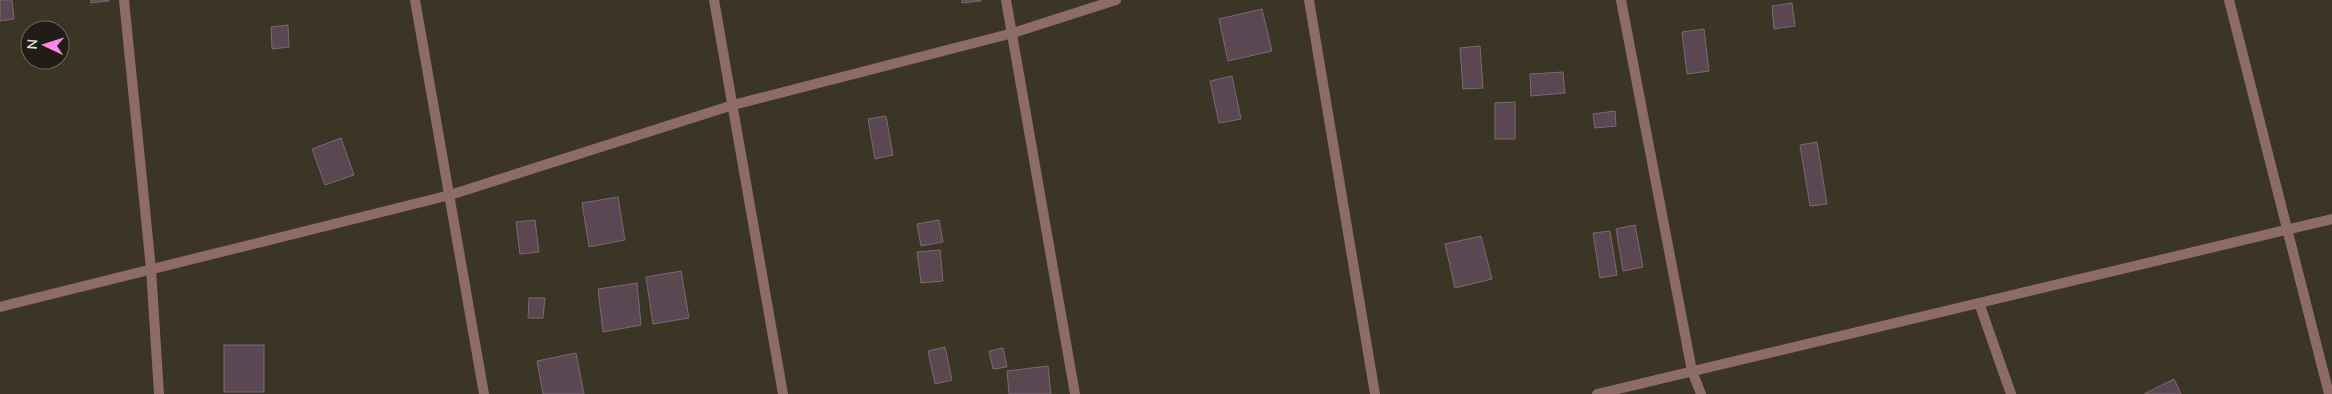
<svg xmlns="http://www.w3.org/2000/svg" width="2332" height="394" font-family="'Nunito Sans',sans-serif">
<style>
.building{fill:#5a4751;stroke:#7c6872}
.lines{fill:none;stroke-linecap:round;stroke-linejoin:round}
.street{stroke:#8d6c65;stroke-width:10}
</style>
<rect width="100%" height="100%" fill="#3a3524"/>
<g class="building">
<path d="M 0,0 L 12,0 L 14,19 L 0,21 Z"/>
<path d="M 91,0 L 109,0 L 109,1 L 91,3 Z"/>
<path d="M 962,0 L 981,0 L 981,1 L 962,3 Z"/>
<path d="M 1792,3 L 1795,26 L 1774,29 L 1772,6 Z"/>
<path d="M 1262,9 L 1272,51 L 1228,61 L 1219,19 Z"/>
<path d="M 288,25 L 289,47 L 272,49 L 271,27 Z"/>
<path d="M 1704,29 L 1709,71 L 1687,74 L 1682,32 Z"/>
<path d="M 1480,46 L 1483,88 L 1463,89 L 1460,48 Z"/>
<path d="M 1563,72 L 1565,93 L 1531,96 L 1530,74 Z"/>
<path d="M 1232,76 L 1241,119 L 1219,123 L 1210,81 Z"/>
<path d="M 1515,102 L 1515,139 L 1495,139 L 1495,103 Z"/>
<path d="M 1615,111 L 1616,126 L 1595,128 L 1593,114 Z"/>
<path d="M 886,116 L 893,155 L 875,159 L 868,119 Z"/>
<path d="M 341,138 L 354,175 L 325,185 L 312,149 Z"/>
<path d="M 1817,142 L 1827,204 L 1810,206 L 1800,145 Z"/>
<path d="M 618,197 L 625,240 L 589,247 L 582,203 Z"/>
<path d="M 535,220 L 539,252 L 520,254 L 516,222 Z"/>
<path d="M 939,220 L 943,242 L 921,246 L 917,224 Z"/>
<path d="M 1635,225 L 1643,267 L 1623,271 L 1616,229 Z"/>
<path d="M 1610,231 L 1617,275 L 1600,278 L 1593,233 Z"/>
<path d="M 1481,236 L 1492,279 L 1455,288 L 1445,244 Z"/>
<path d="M 940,250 L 943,281 L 921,283 L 917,252 Z"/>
<path d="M 681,271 L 689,318 L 653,324 L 646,277 Z"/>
<path d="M 637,283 L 641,325 L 603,332 L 598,289 Z"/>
<path d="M 529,298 L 545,298 L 543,318 L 528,318 Z"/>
<rect x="224" y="345" width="40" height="47"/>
<path d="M 945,347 L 952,380 L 935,384 L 928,351 Z"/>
<path d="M 1003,348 L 1007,367 L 993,369 L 989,351 Z"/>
<path d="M 576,353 L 584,394 L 543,394 L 537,361 Z"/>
<path d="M 1048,366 L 1051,394 L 1009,394 L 1007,371 Z"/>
<path d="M 2174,379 L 2181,394 L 2144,394 Z"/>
</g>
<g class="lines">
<g class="street">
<path d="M 124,0 L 151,269 L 159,394"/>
<path d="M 415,0 L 484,394"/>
<path d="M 714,0 L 783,394"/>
<path d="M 1006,0 L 1075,394"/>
<path d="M 1309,0 L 1375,394"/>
<path d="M 1621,0 L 1692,371 L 1701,394"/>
<path d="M 2229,0 L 2329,394"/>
<path d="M 1979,303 L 2011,394"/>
<path d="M 0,307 L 450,195 L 733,105 L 1013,33 L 1116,0"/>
<path d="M 1597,394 L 2332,219"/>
</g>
</g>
<g transform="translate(45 45) rotate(274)"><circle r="24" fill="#1f1d15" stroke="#6d6a61"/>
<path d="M0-4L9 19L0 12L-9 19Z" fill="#fb87e6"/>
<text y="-8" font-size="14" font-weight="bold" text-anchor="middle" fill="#e1ded3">N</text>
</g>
</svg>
